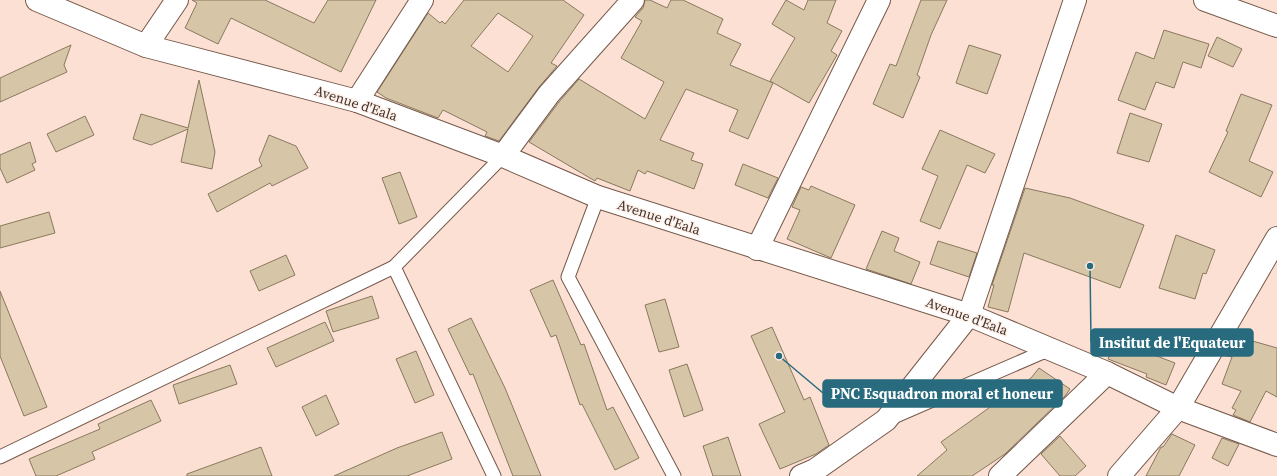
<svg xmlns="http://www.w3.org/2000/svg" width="1277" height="476" font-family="'Source Serif 4',serif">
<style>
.building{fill:#d7c5a7;stroke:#89795e;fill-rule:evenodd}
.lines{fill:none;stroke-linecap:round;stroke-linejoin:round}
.lane-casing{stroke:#75584a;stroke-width:15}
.street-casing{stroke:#75584a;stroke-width:24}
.secondary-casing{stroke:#75584a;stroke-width:24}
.lane{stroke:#fff;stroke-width:13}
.street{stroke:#fff;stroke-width:22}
.secondary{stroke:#fff;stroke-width:22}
.labels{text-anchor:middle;stroke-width:3;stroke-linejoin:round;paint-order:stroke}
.street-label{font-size:14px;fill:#41342d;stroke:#fff1ea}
.leader{fill:none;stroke:#296b7e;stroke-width:1.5}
.callout-dot{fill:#296b7e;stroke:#fff1ea;stroke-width:1.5}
.callout{fill:#296b7e;stroke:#296b7e;stroke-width:1.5}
.callout-label{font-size:15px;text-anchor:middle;font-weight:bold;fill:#fff}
</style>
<rect width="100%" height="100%" fill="#fce0d3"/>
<g class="building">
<path d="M 192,0 L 265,0 L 314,23 L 328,0 L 376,0 L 341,72 L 231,18 L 218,44 L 185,28 L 197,3 Z"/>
<path d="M 464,0 L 563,0 L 584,15 L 551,63 L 557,66 L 539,87 L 499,141 L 485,136 L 487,132 L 443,110 L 438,118 L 386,98 L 377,92 L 428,13 L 440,23 L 442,21 L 445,24 ZM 498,13 L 533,36 L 508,72 L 471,46 Z"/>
<path d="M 645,0 L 650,0 L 667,8 L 671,0 L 683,0 L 723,19 L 717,33 L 741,44 L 730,65 L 773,83 L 748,139 L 729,131 L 738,110 L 686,89 L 660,140 L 694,153 L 691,160 L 703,164 L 694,189 L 647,171 L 645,174 L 638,170 L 630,191 L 597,178 L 595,181 L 529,142 L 559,102 L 579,79 L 645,119 L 664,82 L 621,58 L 642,21 L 635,17 L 643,8 Z"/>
<path d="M 786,0 L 804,10 L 808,0 L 836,0 L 827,23 L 842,31 L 831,51 L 837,55 L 809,103 L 770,81 L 795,38 L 772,24 Z"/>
<path d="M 921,0 L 947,0 L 931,35 L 917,75 L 920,77 L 903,118 L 873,104 L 890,64 L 896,66 Z"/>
<path d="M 1164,30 L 1209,44 L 1201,68 L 1183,62 L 1174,88 L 1156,82 L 1145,110 L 1118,100 L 1136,52 L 1154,59 Z"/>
<path d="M 1217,37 L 1242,49 L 1233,67 L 1208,56 Z"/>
<path d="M 71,45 L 64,65 L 67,72 L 0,102 L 0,78 Z"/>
<path d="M 969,45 L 1001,55 L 987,94 L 956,83 Z"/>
<path d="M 199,80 L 215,152 L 212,169 L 181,162 L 188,129 L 151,145 L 133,139 L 141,114 L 188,128 Z"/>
<path d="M 1241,94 L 1272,105 L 1249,161 L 1273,172 L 1261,197 L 1209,172 L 1228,132 L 1226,131 Z"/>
<path d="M 1130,113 L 1162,124 L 1149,162 L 1117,153 Z"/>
<path d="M 85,116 L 94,135 L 56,152 L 47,134 Z"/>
<path d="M 940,130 L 995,154 L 985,173 L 967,165 L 940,229 L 920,221 L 938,176 L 922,169 Z"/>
<path d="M 269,135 L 296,146 L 308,168 L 272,186 L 270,183 L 217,212 L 208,194 L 262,166 L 259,160 Z"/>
<path d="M 30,142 L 36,162 L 32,164 L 35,170 L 7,183 L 0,168 L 0,155 Z"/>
<path d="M 743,164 L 778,178 L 768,198 L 735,185 Z"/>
<path d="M 400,172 L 417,217 L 399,224 L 382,178 Z"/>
<path d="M 811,186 L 855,205 L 831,258 L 787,239 L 800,210 L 792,207 L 801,187 L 809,190 Z"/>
<path d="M 1025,188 L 1070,198 L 1144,225 L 1120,288 L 1024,253 L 1008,312 L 988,307 L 994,285 L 992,285 Z"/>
<path d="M 49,212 L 55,233 L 0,248 L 0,226 Z"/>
<path d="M 882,231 L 899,238 L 894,251 L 920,262 L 911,284 L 866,269 Z"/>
<path d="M 1176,235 L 1215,250 L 1206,274 L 1203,273 L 1195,299 L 1159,288 Z"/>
<path d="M 938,241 L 977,253 L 969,277 L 930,264 Z"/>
<path d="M 286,255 L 295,275 L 259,291 L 250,271 Z"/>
<path d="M 553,280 L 581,345 L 584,344 L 607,410 L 613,407 L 639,458 L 615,470 L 582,404 L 580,405 L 556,335 L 551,337 L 530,290 Z"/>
<path d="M 0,291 L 47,407 L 24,416 L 0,356 Z"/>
<path d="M 372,296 L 379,318 L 333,332 L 326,311 Z"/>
<path d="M 665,299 L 679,347 L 659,352 L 645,305 Z"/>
<path d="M 471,318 L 505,388 L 541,476 L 513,476 L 473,374 L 470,375 L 448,329 Z"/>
<path d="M 325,322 L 334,341 L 276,367 L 267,348 Z"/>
<path d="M 772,327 L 804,400 L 810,397 L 829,445 L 816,454 L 780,469 L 759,424 L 785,412 L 751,336 Z"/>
<path d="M 1235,336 L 1277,348 L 1277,397 L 1266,391 L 1250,422 L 1233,415 L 1236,410 L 1232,408 L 1241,391 L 1222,384 L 1232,357 L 1223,355 Z"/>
<path d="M 1115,340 L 1175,363 L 1166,385 L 1146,377 L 1147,374 L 1108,359 Z"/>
<path d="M 416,351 L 434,395 L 415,403 L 396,359 Z"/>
<path d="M 687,364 L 703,410 L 684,417 L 669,370 Z"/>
<path d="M 230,365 L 237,384 L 179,404 L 173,385 Z"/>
<path d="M 1039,368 L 1070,389 L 1065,396 L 1005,454 L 972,476 L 917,476 L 947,450 L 941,442 L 1031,378 Z"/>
<path d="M 326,395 L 339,424 L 316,436 L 302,407 Z"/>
<path d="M 151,400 L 161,421 L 92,452 L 95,459 L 56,476 L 36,476 L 29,459 L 100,429 L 98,424 Z"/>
<path d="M 442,432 L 452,459 L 407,476 L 334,476 L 397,448 Z"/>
<path d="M 1172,434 L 1195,445 L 1179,476 L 1146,476 L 1161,447 L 1163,447 Z"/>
<path d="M 1060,436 L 1086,466 L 1075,476 L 1060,476 L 1041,454 Z"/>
<path d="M 728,437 L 741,476 L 713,476 L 703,446 Z"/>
<path d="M 1222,438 L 1239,444 L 1228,466 L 1212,458 Z"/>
<path d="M 261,447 L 272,476 L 187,476 L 187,474 Z"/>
</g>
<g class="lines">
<g class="lane-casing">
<g id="lane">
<path d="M 598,197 L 568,277 L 674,476"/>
<path d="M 394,267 L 494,476"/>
<path d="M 891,418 L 1050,349"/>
<path d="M 0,457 L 394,267 L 503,156"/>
</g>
</g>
<g class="street-casing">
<g id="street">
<path d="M 1205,0 L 1277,26"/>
<path d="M 146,46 L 177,0"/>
<path d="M 357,101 L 422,0"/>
<path d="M 503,156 L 549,94 L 633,0"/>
<path d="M 757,249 L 879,0"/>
<path d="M 801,476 L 815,470 L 886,420 L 969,315 L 1075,0"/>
<path d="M 1119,476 L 1178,408 L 1277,238"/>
</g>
</g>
<g class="secondary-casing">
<g id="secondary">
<path d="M 37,0 L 146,46 L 357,101 L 503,156 L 598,197 L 969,315 L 1107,373 L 1178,408 L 1277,445"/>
<path d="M 1000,476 L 1107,373"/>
</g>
</g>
<use href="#lane" class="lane"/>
<use href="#street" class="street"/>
<use href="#secondary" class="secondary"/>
</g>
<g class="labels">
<g class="street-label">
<text transform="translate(356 103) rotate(18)" y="5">Avenue d'Eala</text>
<text transform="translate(659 217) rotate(18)" y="5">Avenue d'Eala</text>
<text transform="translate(967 316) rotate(20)" y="5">Avenue d'Eala</text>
</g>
</g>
<path class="leader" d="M1090 266L1091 342M779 356L823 393"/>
<g class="callout-dot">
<circle cx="1090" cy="266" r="4"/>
<circle cx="779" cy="356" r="4"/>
</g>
<g class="callout">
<rect x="1091" y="329" width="162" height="27" rx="4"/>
<rect x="823" y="380" width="239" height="27" rx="4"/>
</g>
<g class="callout-label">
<text x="1172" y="348">Institut de l'Equateur</text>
<text x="942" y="399">PNC Esquadron moral et honeur</text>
</g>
</svg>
